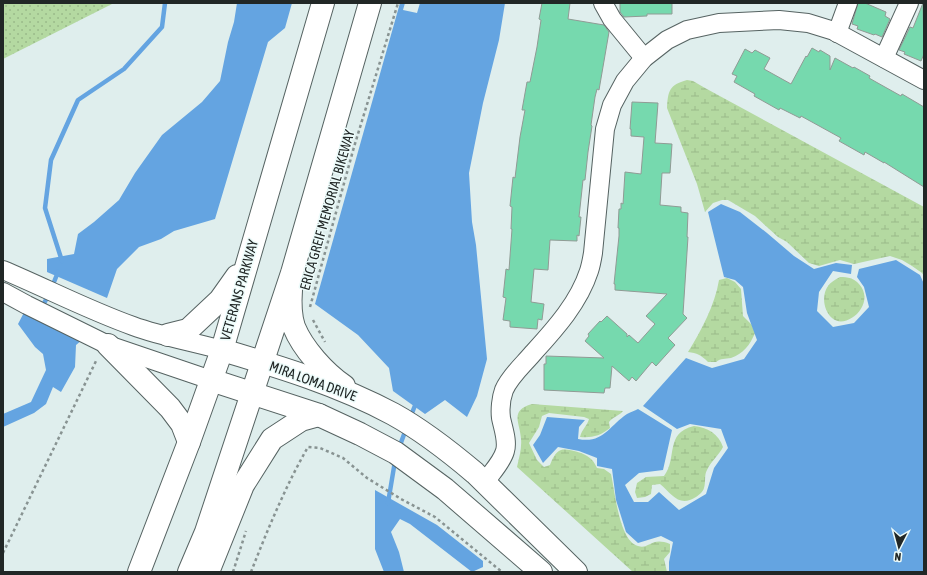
<svg xmlns="http://www.w3.org/2000/svg" width="927" height="575" font-family="'Asap Condensed',sans-serif">
<style>
.grass{fill:url(#grass-dots)}
.wetland{fill:url(#wetland-marsh)}
.water{fill:#64a4e1}
.lines{fill:none;stroke-linecap:round;stroke-linejoin:round}
.stream{stroke:#64a4e1;stroke-width:4.5}
.building{fill:#76d9ae;stroke:#909b95}
.minor-casing{stroke:#566362;stroke-width:20}
.major-casing{stroke:#566362;stroke-width:24}
.path{stroke:#889392;stroke-width:2.5;stroke-dasharray:3 3;stroke-linecap:butt}
.minor{stroke:#fff;stroke-width:18}
.major{stroke:#fff;stroke-width:22}
.labels{text-anchor:middle;stroke-width:3;stroke-linejoin:round;paint-order:stroke}
.street-label{font-size:14px;fill:#212726;stroke:#ecfbfa}
</style>
<defs>
<pattern id="grass-dots" width="8" height="8" patternUnits="userSpaceOnUse"><rect width="8" height="8" fill="#b4d9a1"/><path d="M2 2h.1M6 6h.1" fill="none" stroke="#9aba8a" stroke-width="1.8" stroke-linecap="round"/></pattern>
<pattern id="wetland-marsh" width="20" height="14" patternUnits="userSpaceOnUse"><rect width="20" height="14" fill="#b4d9a1"/><path d="M1 5h8M5 5V1M11 12h8M15 12V8" fill="none" stroke="#9aba8a"/></pattern>
</defs>
<rect width="100%" height="100%" fill="#dfeeed"/>
<path class="grass" d="M 3,3 L 114,3 L 3,59 Z"/>
<g class="wetland">
<path d="M 687,80 L 693,81 L 705,88 L 924,207 L 924,276 L 922,273 L 912,266 L 902,260 L 890,256 L 854,264 L 840,260 L 819,266 L 809,263 L 787,242 L 778,237 L 755,216 L 728,200 L 722,200 L 713,203 L 705,212 L 697,184 L 667,108 C 668,91 669,85 687,80 Z"/>
<path d="M 840,277 C 848,277 854,278 859,284 C 877,304 846,331 832,318 C 822,309 821,290 832,282 C 834,280 837,279 840,277 Z"/>
<path d="M 727,278 L 735,282 L 741,289 L 743,316 L 752,325 L 755,333 C 750,345 743,354 731,358 C 725,359 721,358 716,362 L 708,362 C 701,355 697,353 688,352 C 701,331 715,305 719,280 Z"/>
<path d="M 532,404 L 623,411 C 619,416 614,416 609,422 L 610,428 C 600,436 592,438 580,437 C 582,429 587,426 589,419 L 584,417 L 549,413 L 542,416 L 539,427 L 529,443 L 537,460 L 544,467 L 550,465 C 552,460 555,452 561,450 C 569,448 587,454 592,460 C 594,462 596,466 597,468 L 604,469 L 611,474 C 615,491 619,541 638,546 C 649,550 651,536 670,544 L 670,552 L 664,559 L 667,572 L 633,572 L 517,467 C 519,458 522,448 521,439 C 520,422 509,411 532,404 Z"/>
<path d="M 694,426 C 707,427 719,434 723,447 C 719,455 711,461 707,470 C 704,475 706,482 704,488 C 703,492 699,495 696,497 C 679,508 672,494 660,484 L 652,485 L 651,494 L 645,497 L 637,498 L 635,492 L 637,483 L 646,477 L 664,476 C 678,458 664,433 694,426 Z"/>
</g>
<g class="water">
<path d="M 237,3 L 292,3 L 285,28 L 268,42 L 215,219 L 174,231 L 161,239 L 139,247 L 117,269 L 107,298 L 47,272 L 47,259 L 74,254 L 78,234 L 94,222 L 119,200 L 135,173 L 162,135 L 202,102 L 220,81 L 228,42 L 234,22 Z"/>
<path d="M 400,3 L 405,3 L 403,10 L 417,13 L 420,3 L 505,3 L 499,40 L 483,103 L 469,173 L 472,222 L 476,245 L 487,359 L 477,396 L 467,417 L 445,400 L 425,414 L 393,391 L 389,368 L 358,335 L 315,304 Z"/>
<path d="M 721,204 L 740,212 L 767,233 L 794,256 L 814,269 L 836,263 L 852,265 L 851,274 L 833,271 L 819,292 L 817,311 L 833,327 L 854,323 L 869,307 L 864,287 L 857,277 L 859,269 L 896,260 L 920,275 L 924,284 L 924,572 L 669,572 L 669,562 L 673,542 L 661,536 L 638,543 L 626,532 L 616,500 L 612,469 L 597,466 L 597,458 L 579,451 L 558,447 L 543,463 L 533,445 L 540,435 L 547,417 L 585,420 L 579,427 L 578,439 C 603,444 609,426 627,414 C 630,412 635,411 638,409 L 672,430 L 663,470 L 639,473 L 625,485 L 634,502 L 648,502 L 659,492 L 679,510 L 706,494 L 714,468 L 728,448 L 721,429 L 690,424 L 677,429 L 643,406 L 686,358 L 712,368 L 744,359 L 757,340 L 747,313 L 743,287 L 735,280 L 724,277 L 708,212 Z"/>
<path d="M 30,301 L 94,330 L 76,345 L 75,367 L 61,392 L 53,387 L 46,404 L 34,413 L 3,427 L 3,414 L 31,402 L 46,370 L 43,354 L 35,347 L 18,324 Z"/>
<path d="M 375,490 L 437,525 L 483,561 L 483,567 L 472,572 L 410,524 L 400,519 L 391,532 L 399,552 L 404,572 L 384,572 L 375,549 Z"/>
</g>
<g class="lines">
<g class="stream">
<path d="M 62,261 L 45,208 L 51,160 L 78,100 L 124,69 L 162,27 L 165,3"/>
<path d="M 52,287 L 58,272"/>
<path d="M 41,309 L 49,294"/>
<path d="M 410,418 L 416,403"/>
<path d="M 399,448 L 406,429"/>
<path d="M 388,503 L 395,461"/>
</g>
</g>
<g class="building">
<path d="M 542,3 L 570,3 L 568,19 L 604,25 L 609,32 L 599,90 L 597,89 L 595,97 L 591,125 L 592,126 L 588,152 L 585,180 L 583,180 L 579,217 L 581,217 L 579,236 L 577,235 L 577,241 L 550,240 L 548,270 L 534,269 L 531,302 L 544,304 L 542,320 L 538,319 L 537,329 L 510,327 L 510,321 L 503,320 L 506,298 L 503,297 L 506,269 L 509,270 L 512,229 L 511,229 L 512,207 L 510,206 L 513,177 L 515,178 L 520,137 L 525,110 L 522,110 L 527,82 L 530,82 L 537,47 L 541,20 L 539,19 Z"/>
<path d="M 620,3 L 672,3 L 672,14 L 647,14 L 647,16 L 624,17 L 620,12 Z"/>
<path d="M 858,3 L 865,3 L 886,12 L 885,16 L 890,19 L 882,37 L 875,34 L 874,35 L 857,29 L 858,26 L 852,24 Z"/>
<path d="M 923,3 L 924,54 L 921,61 L 904,54 L 905,52 L 899,50 L 910,27 L 913,28 Z"/>
<path d="M 812,48 L 819,52 L 820,50 L 830,56 L 830,70 L 835,58 L 853,68 L 854,67 L 870,76 L 869,78 L 876,82 L 901,96 L 902,94 L 924,107 L 924,187 L 884,162 L 884,163 L 865,152 L 864,155 L 839,141 L 841,138 L 801,116 L 800,118 L 780,108 L 779,110 L 754,96 L 755,94 L 734,82 L 737,76 L 732,74 L 745,49 L 752,53 L 755,50 L 770,58 L 764,69 L 791,84 L 806,56 L 807,57 Z"/>
<path d="M 632,102 L 658,103 L 655,143 L 672,144 L 670,173 L 662,173 L 660,205 L 681,207 L 681,212 L 688,213 L 687,237 L 688,237 L 683,314 L 687,318 L 668,338 L 675,345 L 656,366 L 652,362 L 636,381 L 632,377 L 629,381 L 612,366 L 610,388 L 605,388 L 604,393 L 544,390 L 544,364 L 546,364 L 546,356 L 604,358 L 585,341 L 589,336 L 588,334 L 600,321 L 601,322 L 607,316 L 627,334 L 627,337 L 629,335 L 638,343 L 655,324 L 646,316 L 667,294 L 615,290 L 615,284 L 614,284 L 619,236 L 619,228 L 618,228 L 619,209 L 621,209 L 621,203 L 623,204 L 625,172 L 641,174 L 644,137 L 631,136 L 631,129 L 630,129 Z"/>
</g>
<g class="lines">
<g class="minor-casing">
<g id="minor">
<path d="M 603,3 L 612,19 L 644,58"/>
<path d="M 837,33 L 848,3"/>
<path d="M 884,58 L 909,3"/>
<path d="M 3,270 C 46,288 88,310 133,326 C 160,336 193,342 222,350"/>
<path d="M 3,292 L 27,305 L 108,345 L 211,380"/>
<path d="M 485,482 C 492,472 502,462 505,451 C 508,441 503,428 501,418 C 500,410 501,398 504,390 C 510,376 524,364 534,352 C 556,328 579,302 589,271 C 591,265 592,259 593,253 L 605,129 L 612,105 L 625,81 L 644,58 L 667,40 L 687,30 L 719,23 L 779,20 L 808,23 L 834,31 L 924,80"/>
</g>
</g>
<g class="major-casing">
<g id="major">
<path d="M 291,290 C 290,303 290,315 294,327 C 303,349 325,373 344,386"/>
<path d="M 168,335 L 188,330 L 220,300 L 237,276"/>
<path d="M 108,345 L 170,408 L 182,424 L 189,442"/>
<path d="M 222,350 C 280,367 339,385 393,414 C 422,430 449,451 475,473 L 576,572"/>
<path d="M 211,380 L 319,415 L 360,434 L 396,453 L 445,489 L 541,572"/>
<path d="M 139,572 L 189,442 L 222,350 L 323,3"/>
<path d="M 189,572 L 206,532 L 292,273 L 370,3"/>
<path d="M 208,572 L 243,485 L 272,439 L 301,420 L 319,415"/>
</g>
</g>
<g class="path">
<path d="M 310,307 L 354,147 L 398,3"/>
<path d="M 313,320 L 325,342"/>
<path d="M 3,553 L 97,359"/>
<path d="M 233,572 L 246,531"/>
<path d="M 251,572 C 267,531 286,485 308,447 L 320,448 L 343,458 L 367,478 L 401,499 L 435,517 L 502,572"/>
</g>
<use href="#minor" class="minor"/>
<use href="#major" class="major"/>
</g>
<g class="labels">
<g class="street-label">
<text transform="translate(327 210) rotate(-74)" y="5">ERICA GREIF MEMORIAL BIKEWAY</text>
<text transform="translate(239 290) rotate(-74)" y="5">VETERANS PARKWAY</text>
<text transform="translate(313 381) rotate(20)" y="5">MIRA LOMA DRIVE</text>
</g>
</g>
<rect width="927" height="575" fill="none" stroke="#212726" stroke-width="8"/>
<g transform="translate(899 547) rotate(186)" stroke="#ecfbfa" stroke-width="3" paint-order="stroke">
<path d="M0-3L7 15L0 10L-7 15Z" fill="#212726"/>
<text y="-6" font-size="11" font-weight="bold" text-anchor="middle" fill="#212726">N</text>
</g>
</svg>
